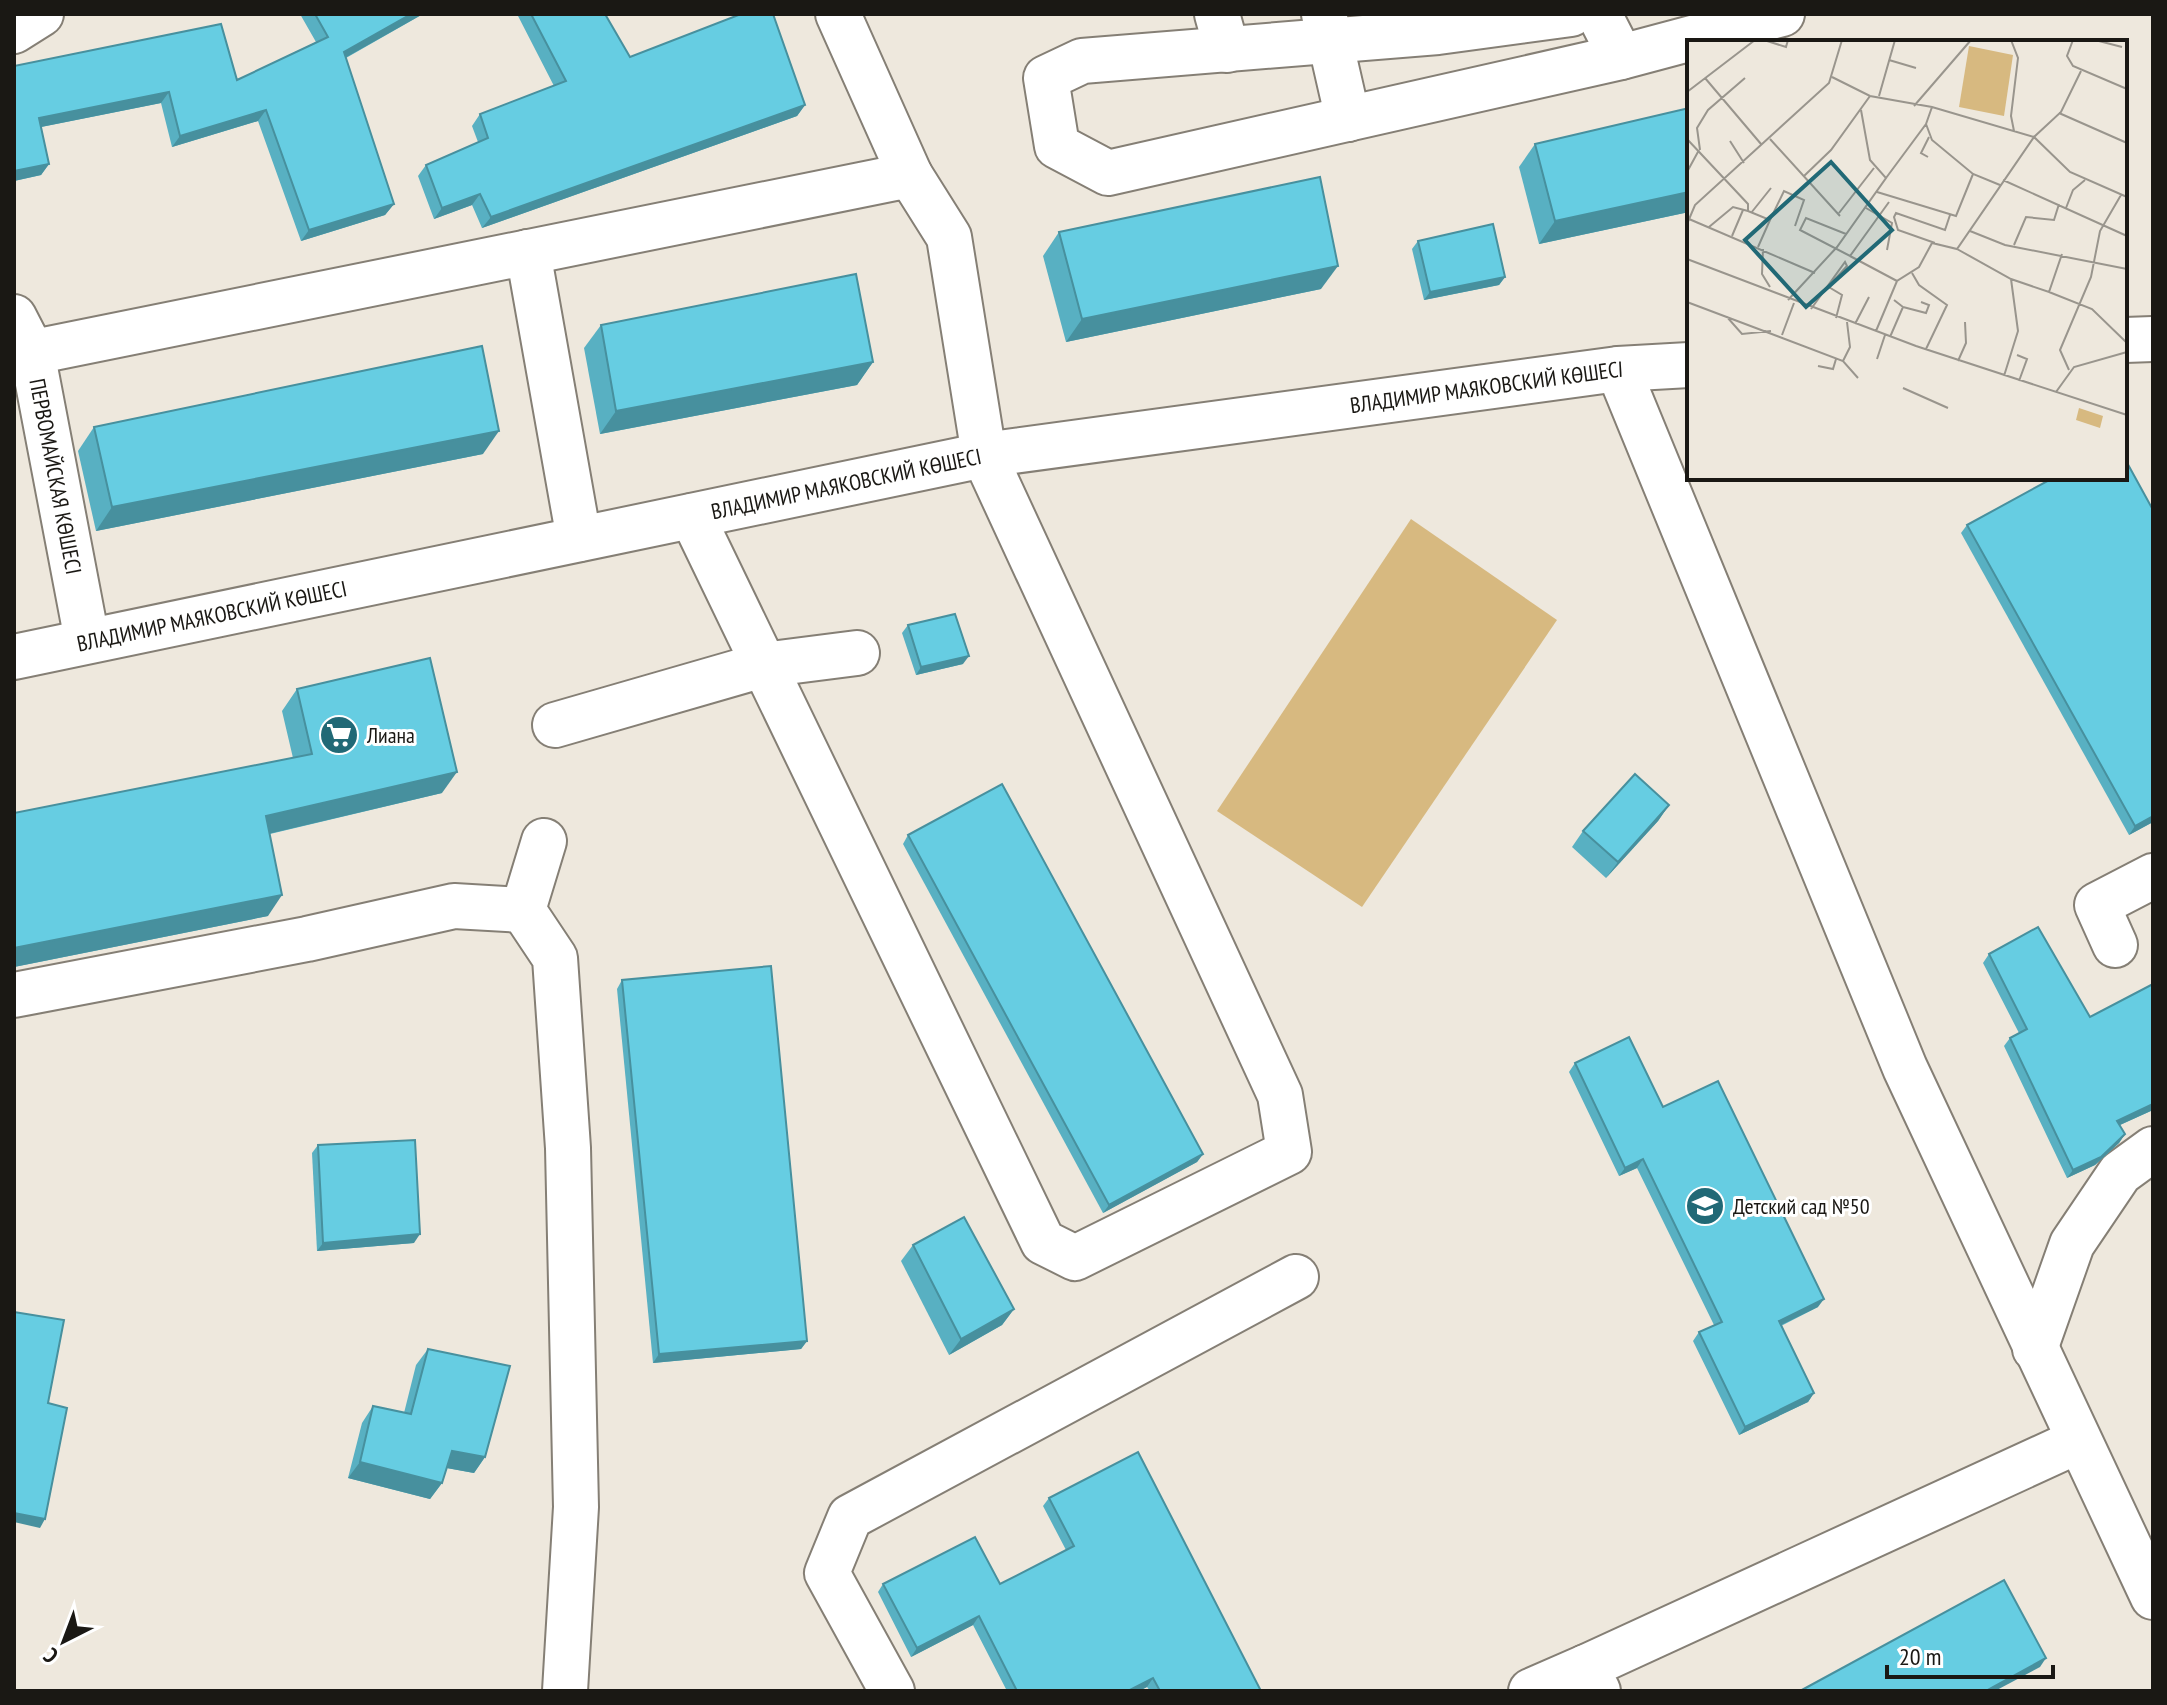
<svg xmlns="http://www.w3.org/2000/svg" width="2167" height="1705" font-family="'PT Sans Narrow',sans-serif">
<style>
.grass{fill:#d7b980}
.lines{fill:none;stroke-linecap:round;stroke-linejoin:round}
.street-casing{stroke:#857f75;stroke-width:48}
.street{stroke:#fff;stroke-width:44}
.wall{fill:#58b0c2}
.shaded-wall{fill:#47909e}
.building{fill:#66cde2;stroke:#47909e;stroke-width:2}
.labels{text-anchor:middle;stroke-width:6;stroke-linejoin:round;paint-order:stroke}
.street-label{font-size:22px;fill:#1a1814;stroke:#fff}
.poi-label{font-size:22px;fill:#1a1814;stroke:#fff;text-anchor:start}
.inset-road{fill:none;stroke:#99958d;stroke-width:2}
.view{fill:#216976;fill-opacity:0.15;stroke:#216976;stroke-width:4}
.inset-edge{fill:none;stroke:#1a1814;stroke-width:4}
</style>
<rect width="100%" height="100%" fill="#eee8dd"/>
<path class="grass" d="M 1411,519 L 1557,620 L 1362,907 L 1217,811 Z"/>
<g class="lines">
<g class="street-casing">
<g id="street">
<path d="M 838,14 L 910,175"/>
<path d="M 1217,14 L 1227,50"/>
<path d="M 1324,14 L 1348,119"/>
<path d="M 1571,14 L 1438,32 L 1082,61 L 1046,78 L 1057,146 L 1108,173 L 1621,57 L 1782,14"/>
<path d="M 1599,14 L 1621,57"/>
<path d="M 14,31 L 41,14"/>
<path d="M 528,252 L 579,539"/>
<path id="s1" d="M 14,317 L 32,352 L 87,640"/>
<path d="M 2125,340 L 2153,339"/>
<path d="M 14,356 L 910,175 L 949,237 L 984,455 L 1280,1095 L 1289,1152 L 1075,1258 L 1043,1242 L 692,516"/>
<path d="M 1618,369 L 1905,1068 L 2153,1597"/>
<path id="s2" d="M 14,657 L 984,455 L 1618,369 L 1689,365"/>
<path d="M 555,725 L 763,665 L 857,653"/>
<path d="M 544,841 L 523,910 L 555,958 L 568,1148 L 576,1507 L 565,1691"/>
<path d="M 2115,945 L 2097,905 L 2153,876"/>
<path d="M 14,995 L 307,939 L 454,906 L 523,910"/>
<path d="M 2035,1349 L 2072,1244 L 2120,1173 L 2153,1149"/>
<path d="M 892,1691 L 827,1573 L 850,1517 L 1296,1277"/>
<path d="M 1531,1691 L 1586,1667"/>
<path d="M 1598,1691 L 1586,1667 L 2078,1441"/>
</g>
</g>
<use href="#street" class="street"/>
</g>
<g class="wall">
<path d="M 300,14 L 423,14 L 346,58 L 394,204 L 385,215 L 301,241 L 258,121 L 172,147 L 161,103 L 41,127 L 49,164 L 41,175 L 14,181 L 14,66 L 237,80 L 316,42 Z"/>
<path d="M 517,14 L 605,14 L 630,57 L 805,105 L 797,116 L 482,228 L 472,205 L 434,219 L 418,176 L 426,165 L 478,142 L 472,126 L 480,114 L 554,86 Z"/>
<path d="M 1689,108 L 1689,212 L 1539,244 L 1519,167 L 1535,144 Z"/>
<path d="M 1059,232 L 1321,289 L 1066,342 L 1043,256 Z"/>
<path d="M 1418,241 L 1505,277 L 1499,285 L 1424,300 L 1412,249 Z"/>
<path d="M 601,325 L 873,362 L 857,385 L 600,434 L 584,348 Z"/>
<path d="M 94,427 L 483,454 L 96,531 L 78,451 Z"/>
<path d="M 1967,525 L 2153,822 L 2129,835 L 1961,533 Z"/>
<path d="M 908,625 L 963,664 L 916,675 L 902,633 Z"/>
<path d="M 297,689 L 442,793 L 270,834 L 268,916 L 14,967 L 14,813 L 293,758 L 282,711 Z"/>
<path d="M 1669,805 L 1658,821 L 1606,878 L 1572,847 L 1583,831 Z"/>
<path d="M 908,835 L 1203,1154 L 1197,1162 L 1103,1213 L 903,844 Z"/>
<path d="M 1989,954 L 2090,1017 L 2153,1110 L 2120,1125 L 2125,1134 L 2119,1143 L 2095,1165 L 2067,1178 L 2004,1046 L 2010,1038 L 2019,1033 L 1983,963 Z"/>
<path d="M 622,980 L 807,1341 L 801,1349 L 653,1363 L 617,989 Z"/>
<path d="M 1575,1063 L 1663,1107 L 1818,1307 L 1781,1326 L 1814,1393 L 1808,1402 L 1739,1435 L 1693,1341 L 1699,1332 L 1714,1325 L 1637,1168 L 1619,1176 L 1569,1072 Z"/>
<path d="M 318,1145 L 414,1243 L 317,1251 L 312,1153 Z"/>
<path d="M 913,1245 L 1014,1309 L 1002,1325 L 949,1355 L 901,1261 Z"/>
<path d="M 428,1349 L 485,1457 L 474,1473 L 447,1468 L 442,1483 L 430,1499 L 348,1478 L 362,1423 L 373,1406 L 404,1413 L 416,1365 Z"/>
<path d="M 1049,1498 L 1261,1691 L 1150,1691 L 1147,1687 L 1139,1691 L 1007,1691 L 973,1625 L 911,1657 L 878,1592 L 883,1584 L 1000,1584 L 1066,1550 L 1043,1506 Z"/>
</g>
<g class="shaded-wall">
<path d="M 411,14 L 423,14 L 336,63 L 344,52 Z"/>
<path d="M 169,92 L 161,103 L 31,129 L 39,118 Z"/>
<path d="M 805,105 L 797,116 L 482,228 L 491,217 Z"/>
<path d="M 266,110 L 258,121 L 172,147 L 180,136 Z"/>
<path d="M 49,164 L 41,175 L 14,181 L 14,171 Z"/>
<path d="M 1689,192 L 1689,212 L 1539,244 L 1555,221 Z"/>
<path d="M 480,194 L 472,205 L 434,219 L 442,208 Z"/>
<path d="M 394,204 L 385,215 L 301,241 L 309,230 Z"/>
<path d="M 1338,266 L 1321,289 L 1066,342 L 1082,319 Z"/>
<path d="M 1505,277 L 1499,285 L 1424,300 L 1430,292 Z"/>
<path d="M 873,362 L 857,385 L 600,434 L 616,411 Z"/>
<path d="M 499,431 L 483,454 L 96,531 L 112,507 Z"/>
<path d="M 969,656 L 963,664 L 916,675 L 921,667 Z"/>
<path d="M 457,772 L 442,793 L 251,838 L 266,816 Z"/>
<path d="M 1669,805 L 1658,821 L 1606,878 L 1618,862 Z"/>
<path d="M 2153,816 L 2153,822 L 2129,835 L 2135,826 Z"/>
<path d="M 282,895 L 268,916 L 14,967 L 14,948 Z"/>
<path d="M 2153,1104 L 2153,1110 L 2111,1129 L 2117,1121 Z"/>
<path d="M 2125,1134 L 2119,1143 L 2095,1165 L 2067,1178 L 2073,1170 Z"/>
<path d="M 1203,1154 L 1197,1162 L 1103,1213 L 1109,1205 Z"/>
<path d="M 1643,1159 L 1637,1168 L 1619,1176 L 1625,1168 Z"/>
<path d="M 420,1234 L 414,1243 L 317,1251 L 323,1243 Z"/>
<path d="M 1824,1299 L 1818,1307 L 1773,1329 L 1779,1321 Z"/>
<path d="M 1014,1309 L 1002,1325 L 949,1355 L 961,1339 Z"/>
<path d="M 807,1341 L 801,1349 L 653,1363 L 659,1354 Z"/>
<path d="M 1814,1393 L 1808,1402 L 1739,1435 L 1745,1427 Z"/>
<path d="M 452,1451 L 485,1457 L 474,1473 L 441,1467 Z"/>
<path d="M 360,1462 L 442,1483 L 430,1499 L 348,1478 Z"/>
<path d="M 14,1513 L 45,1519 L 40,1528 L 14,1522 Z"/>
<path d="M 979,1616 L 973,1625 L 911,1657 L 917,1648 Z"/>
<path d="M 2046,1658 L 2040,1667 L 1995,1691 L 1986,1691 Z"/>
<path d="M 1153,1678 L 1147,1687 L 1139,1691 L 1128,1691 Z"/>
</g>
<g class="building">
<path d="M 315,14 L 411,14 L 344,52 L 394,204 L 309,230 L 266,110 L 180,136 L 169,92 L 39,118 L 49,164 L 14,171 L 14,66 L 221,24 L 237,80 L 328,37 Z"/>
<path d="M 531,14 L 605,14 L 630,57 L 741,14 L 773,14 L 805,105 L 491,217 L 480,194 L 442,208 L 426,165 L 488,138 L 480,114 L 566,81 Z"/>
<path d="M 1689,108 L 1689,192 L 1555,221 L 1535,144 Z"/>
<path d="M 1320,177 L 1338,266 L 1082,319 L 1059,232 Z"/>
<path d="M 1493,224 L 1505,277 L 1430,292 L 1418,241 Z"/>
<path d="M 856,274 L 873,362 L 616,411 L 601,325 Z"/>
<path d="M 482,346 L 499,431 L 112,507 L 94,427 Z"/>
<path d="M 2125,459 L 2153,510 L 2153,816 L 2135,826 L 1967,525 L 2053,478 L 2125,478 Z"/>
<path d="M 955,614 L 969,656 L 921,667 L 908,625 Z"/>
<path d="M 430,658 L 457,772 L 266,816 L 282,895 L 14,948 L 14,813 L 312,754 L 297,689 Z"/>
<path d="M 1635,774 L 1669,805 L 1618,862 L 1583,831 Z"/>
<path d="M 1002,784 L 1203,1154 L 1109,1205 L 908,835 Z"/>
<path d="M 2038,927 L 2090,1017 L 2153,984 L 2153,1104 L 2117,1121 L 2125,1134 L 2101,1157 L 2073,1170 L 2010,1038 L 2027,1029 L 1989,954 Z"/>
<path d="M 771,966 L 807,1341 L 659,1354 L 622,980 Z"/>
<path d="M 1629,1037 L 1663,1107 L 1718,1081 L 1824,1299 L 1779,1321 L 1814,1393 L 1745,1427 L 1699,1332 L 1722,1322 L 1643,1159 L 1625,1168 L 1575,1063 Z"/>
<path d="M 415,1140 L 420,1234 L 323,1243 L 318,1145 Z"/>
<path d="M 964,1217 L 1014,1309 L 961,1339 L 913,1245 Z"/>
<path d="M 14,1312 L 64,1320 L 48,1403 L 67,1408 L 45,1519 L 14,1513 Z"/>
<path d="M 428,1349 L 510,1366 L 485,1457 L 452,1451 L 442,1483 L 360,1462 L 373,1406 L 411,1414 Z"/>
<path d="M 1138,1452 L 1261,1691 L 1160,1691 L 1153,1678 L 1128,1691 L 1017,1691 L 979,1616 L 917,1648 L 883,1584 L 975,1537 L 1000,1584 L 1074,1546 L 1049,1498 Z"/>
<path d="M 2004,1580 L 2046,1658 L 1986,1691 L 1800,1691 Z"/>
</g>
<defs>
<g id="supermarket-disc" transform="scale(2)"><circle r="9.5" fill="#216976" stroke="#fff"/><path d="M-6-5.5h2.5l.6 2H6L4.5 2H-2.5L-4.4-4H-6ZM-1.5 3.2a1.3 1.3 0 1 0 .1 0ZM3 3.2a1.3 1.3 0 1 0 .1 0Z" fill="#fff"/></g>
<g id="school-disc" transform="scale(2)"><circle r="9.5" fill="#216976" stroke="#fff"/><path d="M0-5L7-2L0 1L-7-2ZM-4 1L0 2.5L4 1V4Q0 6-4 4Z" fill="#fff"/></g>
</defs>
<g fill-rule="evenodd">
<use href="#supermarket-disc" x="339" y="735"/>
<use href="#school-disc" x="1705" y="1206"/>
</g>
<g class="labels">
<g class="street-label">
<text dy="8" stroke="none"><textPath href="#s2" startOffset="1498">ВЛАДИМИР МАЯКОВСКИЙ КӨШЕСІ</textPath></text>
<text dy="8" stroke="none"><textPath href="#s1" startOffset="166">ПЕРВОМАЙСКАЯ КӨШЕСІ</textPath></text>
<text dy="8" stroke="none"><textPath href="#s2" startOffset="850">ВЛАДИМИР МАЯКОВСКИЙ КӨШЕСІ</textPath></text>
<text dy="8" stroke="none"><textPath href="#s2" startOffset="202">ВЛАДИМИР МАЯКОВСКИЙ КӨШЕСІ</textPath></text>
</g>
<g class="poi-label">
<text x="367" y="743">Лиана</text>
<text x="1733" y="1214">Детский сад №50</text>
</g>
</g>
<g transform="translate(1687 40)">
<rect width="440" height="440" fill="#eee8dd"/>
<path d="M 392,368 L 416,376 L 413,388 L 389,380 Z" fill="#d7b980"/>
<path d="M 282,6 L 326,15 L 317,76 L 272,67 Z" fill="#d7b980"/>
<path class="inset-road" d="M 77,0 L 99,7 L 101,0M 324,0 L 331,18 L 324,76 L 327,91M 386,0 L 380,16 L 386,26 L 440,49M 408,0 L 435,7M 202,20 L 229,28M 145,37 L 183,56 L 245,67 L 347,97 L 383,132 L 440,157M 18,38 L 74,104M 0,52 L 68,0M 192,56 L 208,0M 227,66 L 284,0M 372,73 L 440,103M 239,84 L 245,100 L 286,134 L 313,145M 0,99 L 61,164 L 61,171 L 83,180 L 71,207M 83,99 L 153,176M 43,101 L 57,123M 13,110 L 10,88 L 21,70 L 58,38M 241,117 L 234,113 L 242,97M 0,132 L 12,110M 117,136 L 144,110 L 183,56M 199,138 L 239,84 L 245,67M 316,140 L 440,196M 190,152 L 269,176 L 286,134M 179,168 L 205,183 L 200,210M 379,168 L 386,150 L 398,140M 64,173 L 84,148M 152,173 L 187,128M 2,179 L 128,233M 83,180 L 97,151 L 117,160 L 108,186M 0,184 L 8,165 L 142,43 L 155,0M 22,187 L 46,167 L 61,171M 283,191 L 318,205 L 440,229M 159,194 L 119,178 L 113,190 L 163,216 L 202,162M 45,196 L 56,170M 248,203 L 211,190 L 207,177 L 209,173 L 258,190 L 263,175M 327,205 L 339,177 L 367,180 L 372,164M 76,209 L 75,234 L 83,247M 270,209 L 324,239 L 362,252 L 375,214M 163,216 L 210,241M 0,219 L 229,306 L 440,375M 225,233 L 232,245 L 260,265 L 239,309M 140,246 L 155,255 L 149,278M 362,252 L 405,269 L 440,303M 101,260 L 150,207 L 199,138 L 183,120 L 174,70M 0,262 L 156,321 L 171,338M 216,267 L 239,273 L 242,265 L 234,262M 124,269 L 158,222 L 160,226 L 141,247M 40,277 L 55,294 L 84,291M 168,284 L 182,257M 189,291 L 210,241 L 232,227 L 245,203 L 270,209 L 347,97 L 374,72 L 394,31M 95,295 L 107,263M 203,297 L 216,267 L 207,260M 330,315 L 340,319 L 332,341M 190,319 L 198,295M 156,321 L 163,307 L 160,282M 271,321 L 279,303 L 278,282M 131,326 L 146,329 L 149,319M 382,330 L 373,310 L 404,237 L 413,191 L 434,155M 317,336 L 331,291 L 324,239M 216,348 L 261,368M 369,352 L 387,327 L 440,312"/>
<path class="view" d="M 144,122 L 205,190 L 119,267 L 58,200 Z"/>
<rect width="440" height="440" class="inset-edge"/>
</g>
<rect width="2167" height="1705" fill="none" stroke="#1a1814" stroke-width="32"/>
<g transform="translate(64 1641) rotate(222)" stroke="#ffffff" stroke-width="6" paint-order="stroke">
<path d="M0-6L14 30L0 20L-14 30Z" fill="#1a1814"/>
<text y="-12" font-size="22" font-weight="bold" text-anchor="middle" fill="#1a1814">С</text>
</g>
<path d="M1887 1665v12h166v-12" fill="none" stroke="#1a1814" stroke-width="4"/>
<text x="1899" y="1665" font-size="24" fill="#1a1814" stroke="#ffffff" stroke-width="6" paint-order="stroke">20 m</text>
</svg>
